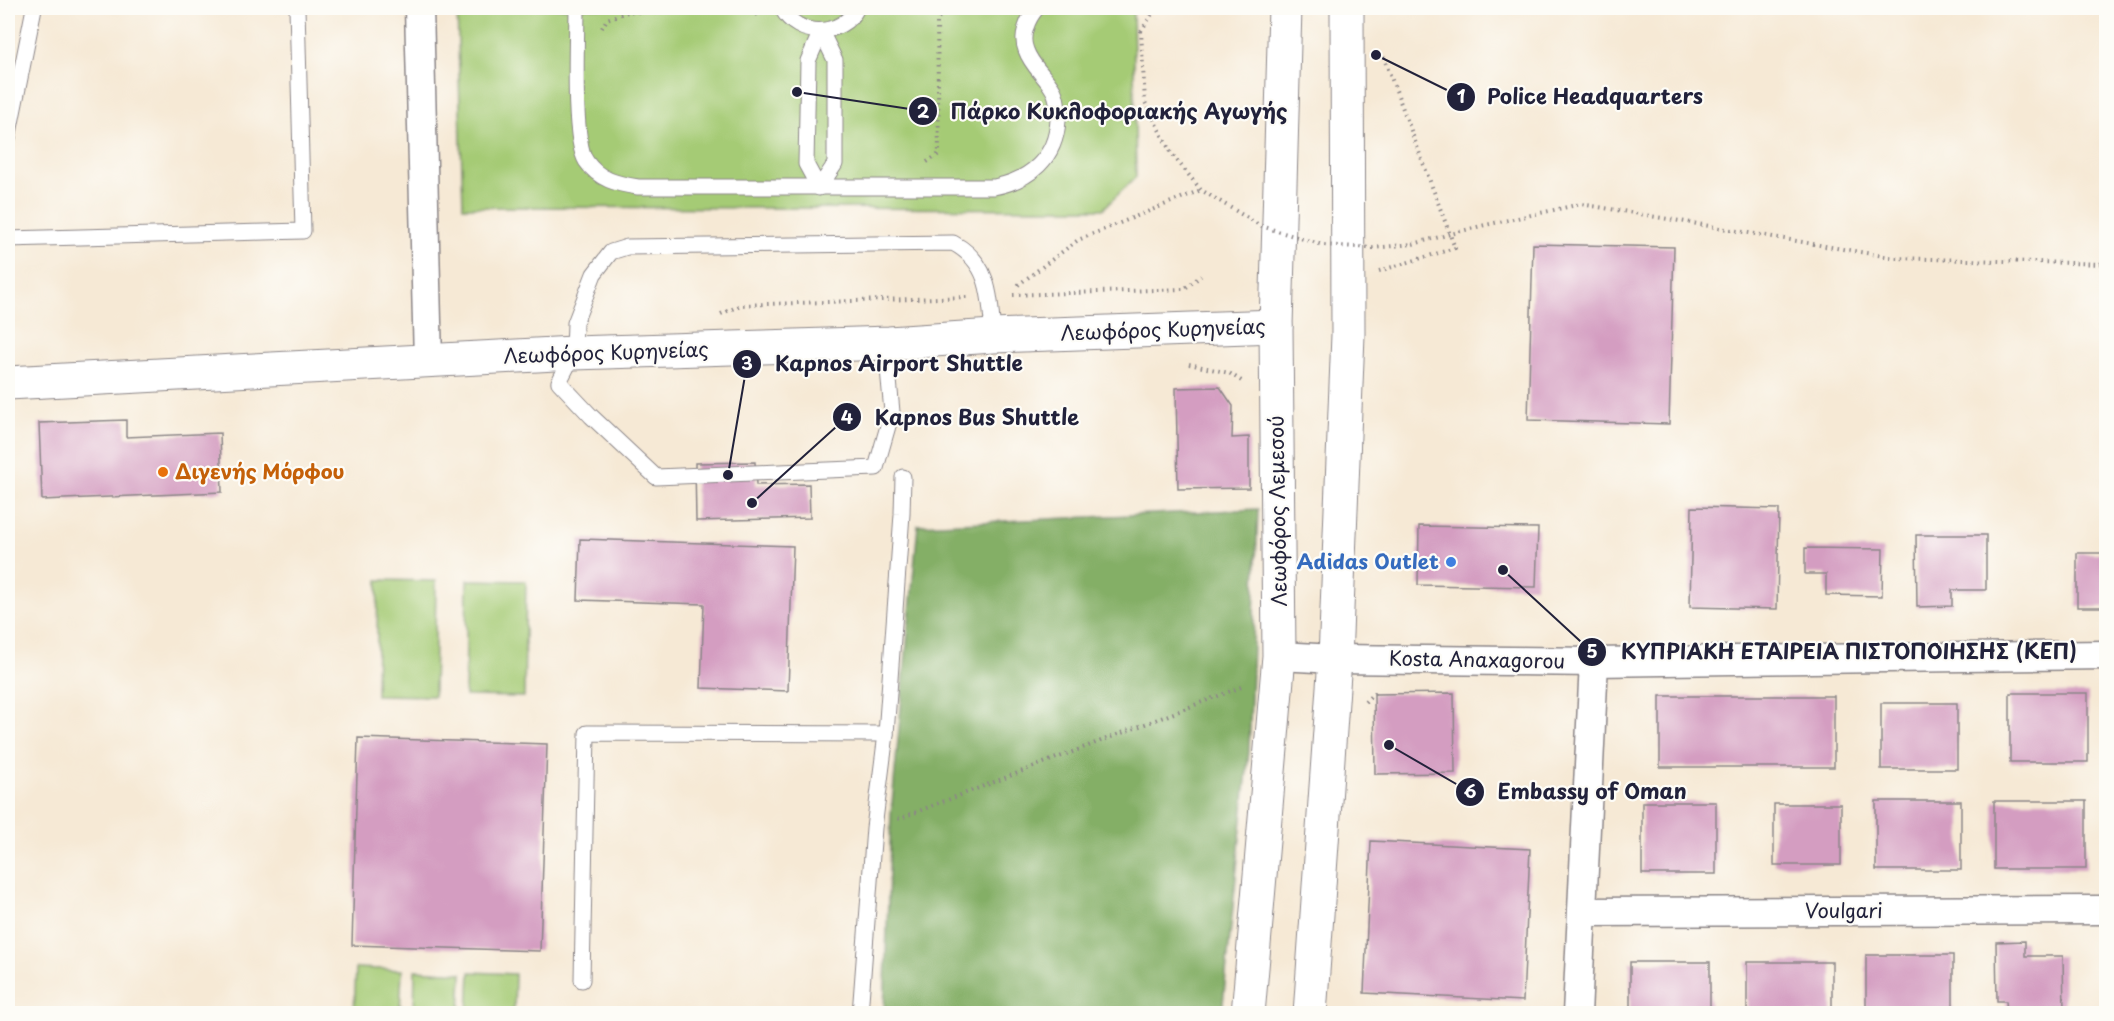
<svg xmlns="http://www.w3.org/2000/svg" width="2114" height="1021" font-family="'Playpen Sans',sans-serif">
<style>
.green{fill:#a5cb75;stroke:#647658;stroke-width:1.5}
.forest{fill:#84af66;stroke:#536850;stroke-width:1.5}
.building{fill:#d49dc1}
.lines{fill:none;stroke-linecap:round;stroke-linejoin:round}
.service-casing{stroke:#8c8688;stroke-width:17}
.minor-casing{stroke:#8c8688;stroke-width:31}
.secondary-casing{stroke:#8c8688;stroke-width:35}
.primary-casing{stroke:#8c8688;stroke-width:35}
.path{stroke:#8c8688;stroke-width:4;stroke-dasharray:1.5 4.5;stroke-linecap:butt}
.service{stroke:#fff;stroke-width:15}
.minor{stroke:#fff;stroke-width:28}
.secondary{stroke:#fff;stroke-width:33}
.primary{stroke:#fff;stroke-width:33}
.path-bridge{stroke:#8c8688;stroke-width:4;stroke-dasharray:1.5 4.5;stroke-linecap:butt}
.food-dot{fill:#e8710a;stroke:#fdfcf7;stroke-width:2}
.shop-dot{fill:#3f7fe0;stroke:#fdfcf7;stroke-width:2}
.labels{text-anchor:middle;stroke-width:4.5;stroke-linejoin:round;paint-order:stroke}
.street-label{font-size:20px;fill:#22223b;stroke:#fdfcf7}
.food-label{font-size:20px;font-weight:bold;fill:#c56008;stroke:#fdfcf7;text-anchor:start}
.shop-label{font-size:20px;font-weight:bold;fill:#366cbe;stroke:#fdfcf7;text-anchor:end}
.leader{fill:none;stroke:#22223b;stroke-width:2}
.callout-dot{fill:#22223b;stroke:#fdfcf7;stroke-width:2}
.mark-label{font-size:18px;text-anchor:middle;font-weight:bold;fill:#fff}
.callout-label{font-size:21px;text-anchor:middle;font-weight:bold;fill:#22223b;stroke:#fdfcf7;stroke-width:4.5;stroke-linejoin:round;paint-order:stroke}
</style>
<rect width="100%" height="100%" fill="#fdfcf7"/>
<filter id="ink" filterUnits="userSpaceOnUse"><feTurbulence type="fractalNoise" baseFrequency=".0167" numOctaves="2"/><feDisplacementMap in="SourceGraphic" scale="12" xChannelSelector="R" yChannelSelector="G"/><feConvolveMatrix kernelMatrix="1 2 1 2 8 2 1 2 1" color-interpolation-filters="sRGB"/></filter>
<filter id="wash" filterUnits="userSpaceOnUse"><feTurbulence type="fractalNoise" baseFrequency=".008" numOctaves="4" result="noise"/><feDisplacementMap in="SourceGraphic" scale="24" xChannelSelector="R" yChannelSelector="G"/><feGaussianBlur stdDeviation="1.35" result="paint"/><feColorMatrix in="noise" values="0 0 0 0 0 0 0 0 0 0 0 0 0 0 0 0 0 1.4 0 .05"/><feComposite in="paint" operator="in"/></filter>
<g filter="url(#wash)">
<rect width="100%" height="100%" fill="#f6e9d5"/>
<g class="green">
<path d="M 457,8 L 1133,8 L 1136,177 L 1103,209 L 463,207 Z"/>
<path d="M 378,580 L 436,581 L 434,696 L 376,695 Z"/>
<path d="M 467,580 L 526,581 L 524,697 L 465,696 Z"/>
<path d="M 356,968 L 402,970 L 400,1013 L 354,1013 Z"/>
<path d="M 415,970 L 462,973 L 460,1013 L 414,1013 Z"/>
<path d="M 470,972 L 515,974 L 514,1013 L 468,1013 Z"/>
</g>
<path class="forest" d="M 1258,509 L 1249,751 L 1222,1013 L 884,1013 L 891,814 L 918,525 Z"/>
<g id="blocks">
<g class="building">
<path d="M 1533,244 L 1674,247 L 1669,424 L 1528,420 Z"/>
<path d="M 1220,387 L 1233,406 L 1232,438 L 1249,437 L 1249,488 L 1178,489 L 1176,388 Z"/>
<path d="M 126,420 L 126,437 L 220,433 L 222,492 L 42,500 L 39,423 Z"/>
<path d="M 755,462 L 756,485 L 809,484 L 810,518 L 696,521 L 695,463 Z"/>
<path d="M 1692,507 L 1779,509 L 1777,609 L 1690,607 Z"/>
<path d="M 1419,526 L 1538,528 L 1536,587 L 1418,585 Z"/>
<path d="M 1916,535 L 1986,535 L 1986,590 L 1952,590 L 1952,606 L 1917,607 Z"/>
<path d="M 580,539 L 793,546 L 788,691 L 701,688 L 704,604 L 578,600 Z"/>
<path d="M 1805,548 L 1883,549 L 1882,596 L 1826,595 L 1826,574 L 1805,574 Z"/>
<rect x="2077" y="553" width="29" height="54"/>
<path d="M 1454,693 L 1455,773 L 1375,774 L 1374,694 Z"/>
<rect x="2010" y="693" width="78" height="69"/>
<rect x="1660" y="696" width="174" height="71"/>
<rect x="1881" y="703" width="76" height="66"/>
<path d="M 358,738 L 547,744 L 540,951 L 352,945 Z"/>
<rect x="1876" y="801" width="85" height="69"/>
<rect x="1994" y="801" width="92" height="68"/>
<rect x="1642" y="802" width="74" height="72"/>
<rect x="1774" y="804" width="67" height="61"/>
<path d="M 1371,841 L 1530,849 L 1523,1001 L 1364,993 Z"/>
<path d="M 2025,941 L 2025,956 L 2063,956 L 2064,1012 L 2007,1012 L 2006,1001 L 1997,1001 L 1996,942 Z"/>
<rect x="1866" y="955" width="87" height="59"/>
<rect x="2104" y="960" width="2" height="54"/>
<rect x="1630" y="962" width="80" height="52"/>
<rect x="1747" y="962" width="85" height="52"/>
</g>
</g>
</g>
<g filter="url(#ink)">
<use href="#blocks" fill-opacity="0" stroke="#8c8688" stroke-width="1.5"/>
<g class="lines">
<g class="service-casing">
<g id="service">
<path d="M 577,8 C 577,38 572,139 586,161 C 599,180 617,184 638,187 L 994,187 C 1030,180 1056,158 1058,120 C 1058,109 1058,97 1052,88 C 1044,75 1031,65 1026,50 C 1020,36 1028,18 1037,8"/>
<path d="M 782,8 C 797,39 842,37 857,8"/>
<path d="M 821,31 L 835,60 L 835,164 L 819,188 L 806,164 L 808,61 Z"/>
<path d="M 8,138 L 34,8"/>
<path d="M 8,239 L 303,231 L 297,8"/>
<path d="M 889,343 L 888,369 L 892,412 L 876,468 L 656,477 L 591,416 L 559,382 L 574,353 L 575,323 L 594,274 L 611,252 L 627,247 L 953,243 C 991,263 990,299 993,336"/>
<path d="M 582,980 L 587,733 L 886,734 L 902,514 L 903,477"/>
<path d="M 860,1014 L 874,828 L 886,734"/>
</g>
</g>
<g class="minor-casing">
<g id="minor">
<path d="M 419,8 L 428,361"/>
<path d="M 1279,656 L 1335,659 L 1594,662 L 2106,655"/>
<path d="M 1582,912 L 2106,910"/>
<path d="M 1577,1014 L 1594,662"/>
</g>
</g>
<g class="secondary-casing">
<path id="secondary" d="M 8,383 L 574,353 L 889,343 L 993,336 L 1276,326"/>
</g>
<g class="primary-casing">
<g id="primary">
<path d="M 1248,1014 L 1279,656 L 1276,326 L 1285,8"/>
<path d="M 1310,1014 L 1335,659 L 1348,335 L 1347,8"/>
</g>
</g>
<g class="path">
<path d="M 602,28 L 607,19 L 627,12 L 753,12 L 758,15"/>
<path d="M 1141,31 L 1156,8"/>
<path d="M 927,162 L 939,154 L 937,22 L 942,8"/>
<path d="M 1413,244 L 1481,226 L 1581,204 L 1895,258 L 2106,264"/>
<path d="M 1379,271 L 1455,248 L 1382,53"/>
<path d="M 1018,285 L 1078,240 L 1201,190"/>
<path d="M 1013,295 L 1184,289 L 1201,276"/>
<path d="M 721,314 L 741,305 L 967,297"/>
<path d="M 1189,364 L 1229,373 L 1243,382"/>
<path d="M 1365,702 L 1377,690"/>
<path d="M 898,819 L 1244,686"/>
</g>
<use href="#service" class="service"/>
<use href="#minor" class="minor"/>
<use href="#secondary" class="secondary"/>
<use href="#primary" class="primary"/>
<path class="path-bridge" d="M 1141,31 L 1145,102 L 1171,153 L 1201,190 L 1261,226 L 1323,245 L 1373,248 L 1413,244"/>
</g>
</g>
<circle class="food-dot" cx="163" cy="472" r="6"/>
<circle class="shop-dot" cx="1451" cy="562" r="6"/>
<g class="labels">
<g class="street-label">
<text transform="translate(1163 330) rotate(-2)" y="7">Λεωφόρος Κυρηνείας</text>
<text transform="translate(606 353) rotate(-2)" y="7">Λεωφόρος Κυρηνείας</text>
<text transform="translate(1278 511) rotate(-91)" y="7">Λεωφόρος Λεμεσού</text>
<text transform="translate(1477 660) rotate(1)" y="7">Kosta Anaxagorou</text>
<text x="1844" y="918">Voulgari</text>
</g>
<g class="food-label">
<text x="175" y="479">Διγενής Μόρφου</text>
</g>
<g class="shop-label">
<text x="1439" y="569">Adidas Outlet</text>
</g>
</g>
<path class="leader" d="M1376 55L1461 97M797 92L923 111M728 475L747 364M752 503L847 417M1503 570L1592 652M1389 745L1470 792"/>
<g class="callout-dot">
<circle cx="1376" cy="55" r="6"/>
<circle cx="797" cy="92" r="6"/>
<circle cx="728" cy="475" r="6"/>
<circle cx="752" cy="503" r="6"/>
<circle cx="1503" cy="570" r="6"/>
<circle cx="1389" cy="745" r="6"/>
<circle cx="1461" cy="97" r="15"/>
<circle cx="923" cy="111" r="15"/>
<circle cx="747" cy="364" r="15"/>
<circle cx="847" cy="417" r="15"/>
<circle cx="1592" cy="652" r="15"/>
<circle cx="1470" cy="792" r="15"/>
</g>
<g class="mark-label">
<text x="1461" y="103">1</text>
<text x="923" y="118">2</text>
<text x="747" y="370">3</text>
<text x="847" y="424">4</text>
<text x="1592" y="658">5</text>
<text x="1470" y="798">6</text>
</g>
<g class="callout-label">
<text x="1595" y="104">Police Headquarters</text>
<text x="1119" y="119">Πάρκο Κυκλοφοριακής Αγωγής</text>
<text x="899" y="371">Kapnos Airport Shuttle</text>
<text x="977" y="425">Kapnos Bus Shuttle</text>
<text x="1849" y="659">ΚΥΠΡΙΑΚΗ ΕΤΑΙΡΕΙΑ ΠΙΣΤΟΠΟΙΗΣΗΣ (ΚΕΠ)</text>
<text x="1592" y="799">Embassy of Oman</text>
</g>
<rect width="2114" height="1021" fill="none" stroke="#fdfcf7" stroke-width="30"/>
</svg>
